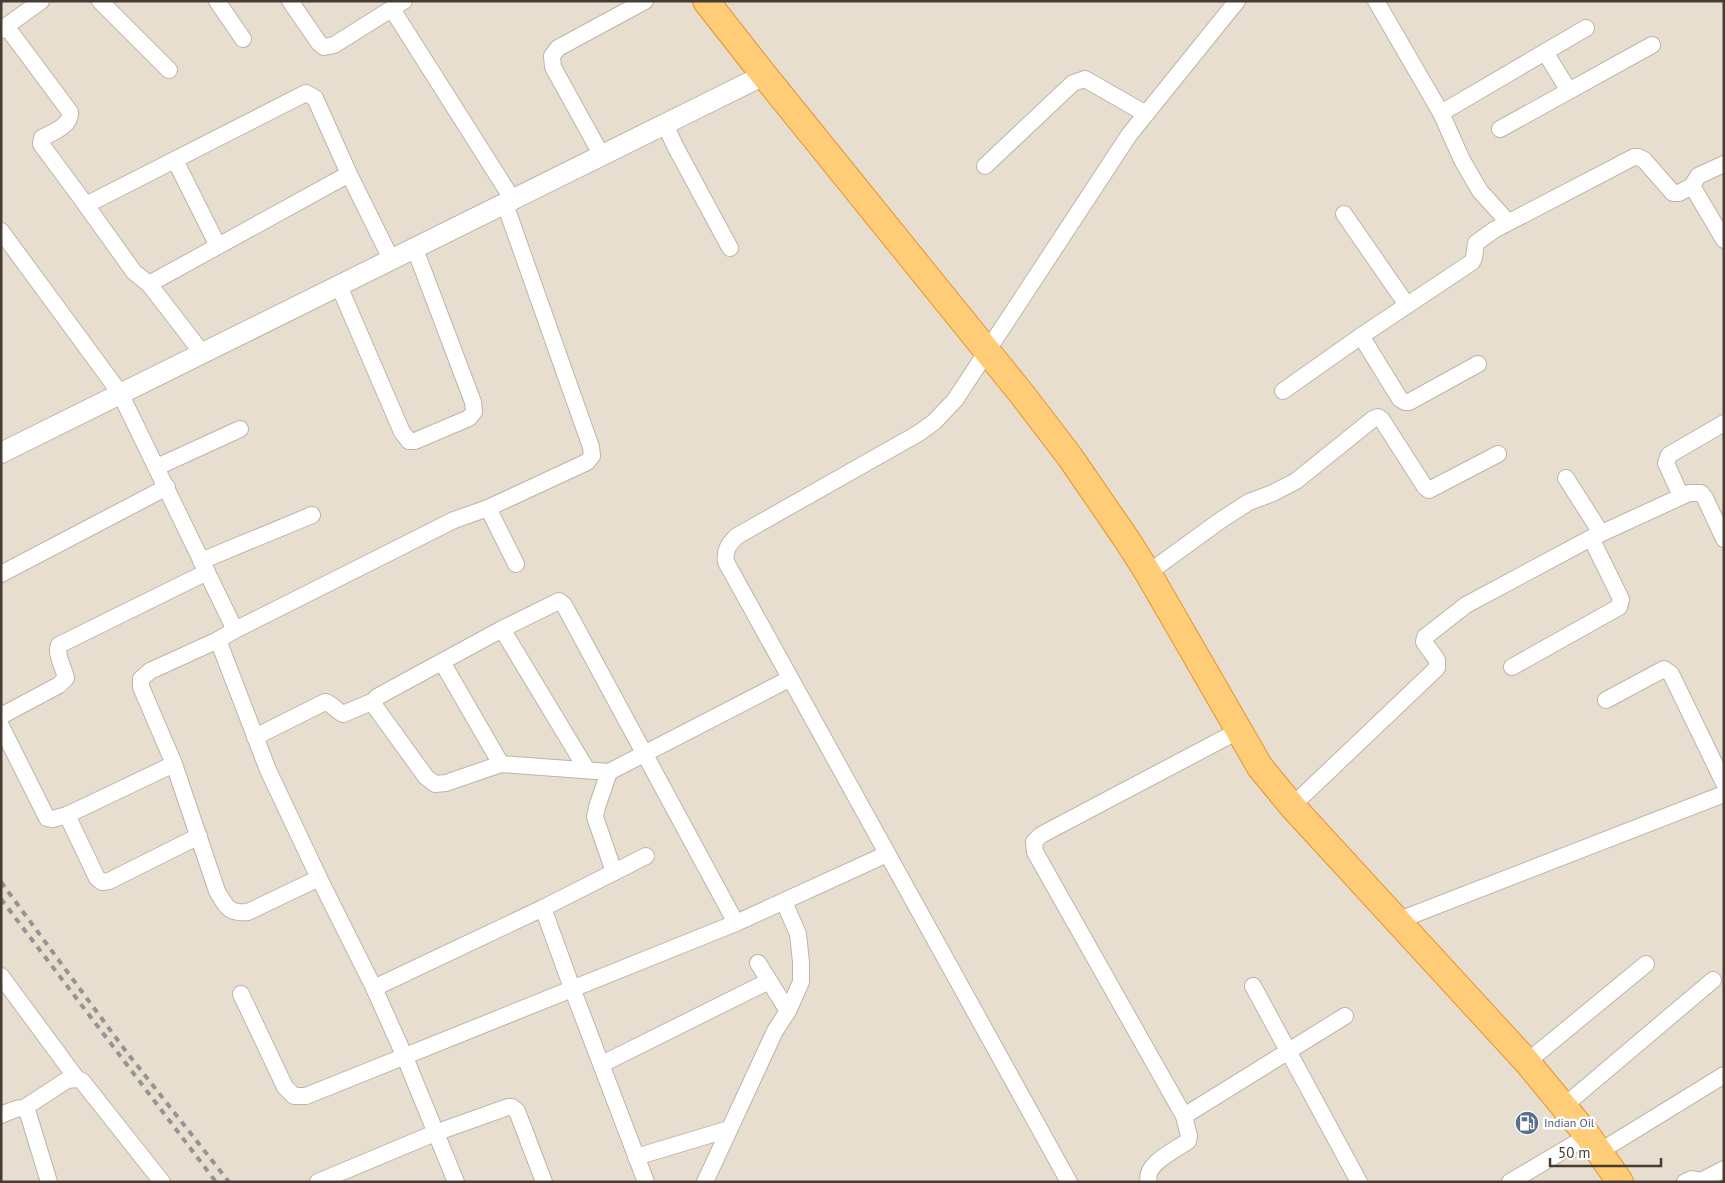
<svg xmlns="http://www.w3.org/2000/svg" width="1725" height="1183" font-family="'PT Sans',sans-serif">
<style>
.residential{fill:#e7ded0}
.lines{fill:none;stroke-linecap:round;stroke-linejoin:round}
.minor-casing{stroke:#bfb4a5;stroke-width:18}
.tertiary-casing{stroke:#bfb4a5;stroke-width:22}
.trunk-casing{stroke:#e79429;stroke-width:28}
.minor{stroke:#fff;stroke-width:16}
.tertiary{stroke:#fff;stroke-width:20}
.trunk{stroke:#ffcc78;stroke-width:26}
.rail{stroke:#949494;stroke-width:4;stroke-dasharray:6 6;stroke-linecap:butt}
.labels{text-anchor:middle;stroke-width:5;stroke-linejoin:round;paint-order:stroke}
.service-label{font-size:12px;fill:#4e5e75;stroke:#fff;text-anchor:start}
</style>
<rect width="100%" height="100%" fill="#f3ede3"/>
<rect class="residential" x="1" y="1" width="1723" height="1181"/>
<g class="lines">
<g class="minor-casing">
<g id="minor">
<path d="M 100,1 L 169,70"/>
<path d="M 217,1 L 243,39"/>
<path d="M 290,1 L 319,43 L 324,47 L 334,45 L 404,1"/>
<path d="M 1376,1 L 1441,113 L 1586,28"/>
<path d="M 392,9 L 513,200"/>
<path d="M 6,26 L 70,112 C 71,126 53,132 42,138 L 41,144 L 86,205 L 306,93 L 315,98 L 349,174 L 391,259"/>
<path d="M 1,30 L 41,1"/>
<path d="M 1545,52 L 1569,91"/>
<path d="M 1441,113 L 1462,160 L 1480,191 L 1508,222"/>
<path d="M 665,124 L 675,146 L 730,248"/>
<path d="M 1500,129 L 1652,45"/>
<path d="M 602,156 L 553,67 L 552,56 L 558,48 L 645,1"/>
<path d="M 175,160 L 218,246"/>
<path d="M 985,166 L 1073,83 L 1085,79 L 1146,114"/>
<path d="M 1692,186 L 1698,176 L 1724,164"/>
<path d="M 86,205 L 134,272 L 149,284 L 349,174"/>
<path d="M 1344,214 L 1407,305"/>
<path d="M 1,231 L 120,393 L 235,630 L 454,520 L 488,508 L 587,462 L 592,456 L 591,447 L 505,204"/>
<path d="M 149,284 L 203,354"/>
<path d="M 339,286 L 402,432 L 409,441 L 415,441 L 469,418 L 474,412 L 473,402 L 415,249"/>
<path d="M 1478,364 L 1409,402 L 1405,402 L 1400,399 L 1361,336 L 1472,262 L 1474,258 L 1476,243 L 1494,230 L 1634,157 L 1638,157 L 1644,160 L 1673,193 L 1679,193 L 1692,186 L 1724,240"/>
<path d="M 1283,391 L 1361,336"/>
<path d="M 157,467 L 240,429"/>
<path d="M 1566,478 L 1601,533"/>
<path d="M 1681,496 L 1666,463 L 1669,455 L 1724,423"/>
<path d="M 488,508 L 516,564"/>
<path d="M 201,561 L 312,515"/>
<path d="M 1148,573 L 1221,520 L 1249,502 L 1273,493 L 1296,481 L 1373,419 L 1378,417 L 1382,420 L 1425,487 L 1429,490 L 1498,454"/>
<path d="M 1,574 L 167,487"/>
<path d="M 502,629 L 587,770"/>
<path d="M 235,630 L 218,640 L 268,770 L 319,878 L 374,988 L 404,1055 L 456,1182"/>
<path d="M 218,640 L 150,671 L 141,679 L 141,687 L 174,764 L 217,891 C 226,906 228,914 248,912 L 319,878"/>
<path d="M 442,662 L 501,764"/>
<path d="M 1512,667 L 1619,607 L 1621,599 L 1591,538 L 1689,493 L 1701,493 L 1705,498 L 1724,539"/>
<path d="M 789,679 L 609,772 L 501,764 L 446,783 L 435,784 L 426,777 L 376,708 L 374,701 L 377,697 L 502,629 L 559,601 L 564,605 L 736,923 L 887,854"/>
<path d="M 1606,700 L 1664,669 L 1671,674 L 1724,783"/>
<path d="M 1,716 L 59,685 L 66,678 C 64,668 55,654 59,645 L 207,572"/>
<path d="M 1,726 L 47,818 L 53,819 L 67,815 L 174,764"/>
<path d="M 255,737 L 325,702 C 333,704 336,711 343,714 L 374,701"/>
<path d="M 609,772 L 597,807 L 595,817 L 614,872"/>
<path d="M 1292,806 L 1437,668 L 1437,660 L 1424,642 L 1425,637 L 1466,605 L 1591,538"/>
<path d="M 67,815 L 97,878 L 102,882 L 109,881 L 199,836"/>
<path d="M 543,908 L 646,856"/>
<path d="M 1397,921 L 1724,794"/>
<path d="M 758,963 L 788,1011"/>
<path d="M 1,976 L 77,1079"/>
<path d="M 1253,986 L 1359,1182"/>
<path d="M 374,988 L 543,908 L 572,988 L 646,1182"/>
<path d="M 241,994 L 285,1087 L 294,1096 L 306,1096 L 736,923"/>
<path d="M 1527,1062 L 1646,964"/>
<path d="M 602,1064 L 769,981"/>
<path d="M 1564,1106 L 1713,980"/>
<path d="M 24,1108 L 67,1080 L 77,1079 L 82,1081 L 162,1182"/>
<path d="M 1,1115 C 9,1112 20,1105 27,1110 L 49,1182"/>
<path d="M 1184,1116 L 1345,1016"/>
<path d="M 1599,1152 L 1724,1075"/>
<path d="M 636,1157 L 729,1129"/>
<path d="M 1703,1180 L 1724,1169"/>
<path d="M 318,1182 L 435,1133 L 508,1107 L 512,1107 L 517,1111 L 544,1182"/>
<path d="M 705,1182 L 775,1031 L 788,1011 L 801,982 L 801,962 L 798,934 L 784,902"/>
<path d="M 1069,1182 L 726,562 C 724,550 729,544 737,536 L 919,433 L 934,422 L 955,400 L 1129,135 L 1237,1"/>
<path d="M 1149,1182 C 1143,1164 1176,1150 1188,1141 L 1189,1136 L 1184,1116 L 1035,852 L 1034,842 L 1041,835 L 1238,731"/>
<path d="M 1510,1182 L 1588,1136"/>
<path d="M 1685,1182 L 1692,1179 L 1708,1182"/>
</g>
</g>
<g class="tertiary-casing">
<path id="tertiary" d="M 1,453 L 764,75"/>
</g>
<g class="trunk-casing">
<path id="trunk" d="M 706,1 L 764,75 L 1021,393 L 1070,457 L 1127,540 L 1148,573 L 1260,767 L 1292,806 L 1527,1062 L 1588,1136 L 1620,1182"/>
</g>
<use href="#minor" class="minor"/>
<use href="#tertiary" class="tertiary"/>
<use href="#trunk" class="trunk"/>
<g class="rail">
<path d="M 1,882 L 125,1050 L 229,1182"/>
<path d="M 1,899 L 216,1182"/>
</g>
</g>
<defs>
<g id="fuel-disc" transform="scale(1.25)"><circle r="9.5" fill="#5c6f8a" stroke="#fff"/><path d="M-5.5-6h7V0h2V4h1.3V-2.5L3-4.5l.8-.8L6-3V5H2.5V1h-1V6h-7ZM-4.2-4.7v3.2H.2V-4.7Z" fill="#fff"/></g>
</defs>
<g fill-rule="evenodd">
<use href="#fuel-disc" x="1527" y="1123"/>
</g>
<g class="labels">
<g class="service-label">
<text x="1544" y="1127">Indian Oil</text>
</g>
</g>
<rect width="1725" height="1183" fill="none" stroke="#453d33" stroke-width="5"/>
<path d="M1550 1158v8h111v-8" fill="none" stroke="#453d33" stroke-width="2.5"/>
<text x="1558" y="1158" font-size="15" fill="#453d33" stroke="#ffffff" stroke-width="4" paint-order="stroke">50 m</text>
</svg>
